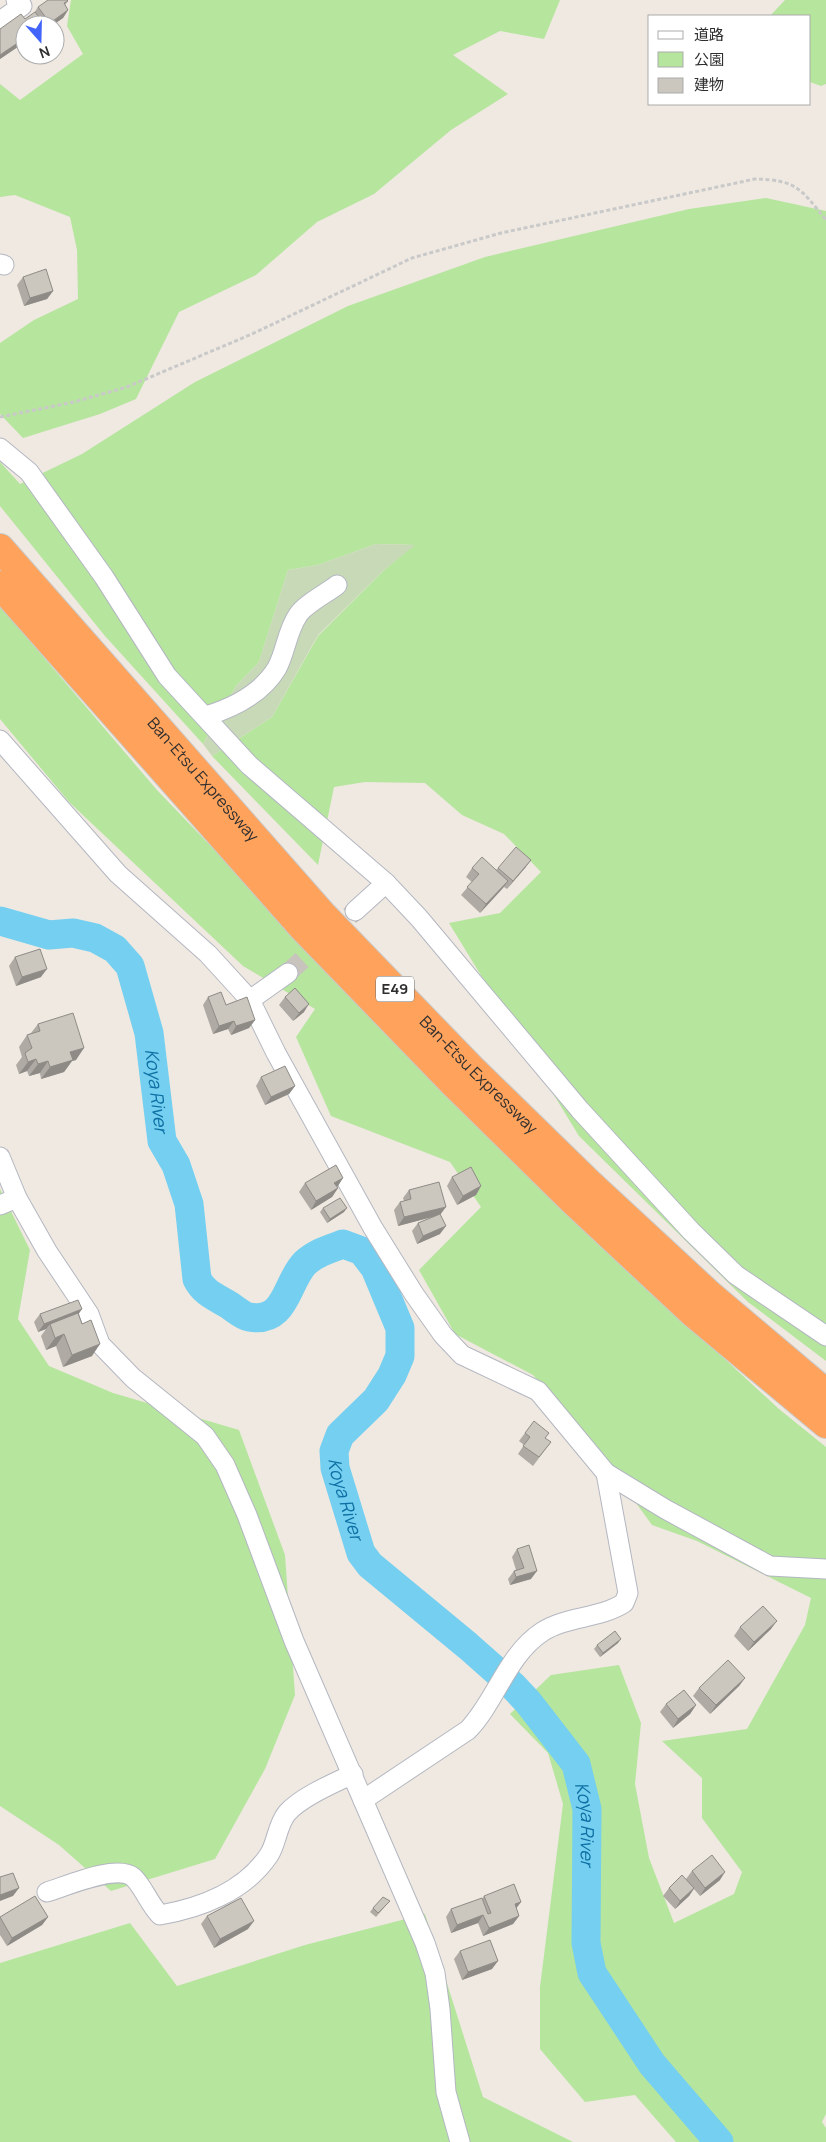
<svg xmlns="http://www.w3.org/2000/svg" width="826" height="2142" font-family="Manrope,'Noto Sans JP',sans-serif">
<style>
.green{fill:#b6e59e}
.cemetery{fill:#c8d9b8}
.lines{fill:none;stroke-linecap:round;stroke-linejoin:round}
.river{stroke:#75cff0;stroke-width:29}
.minor-tunnel{stroke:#c8c4bd;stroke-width:19;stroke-dasharray:19 9;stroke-linecap:butt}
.minor-casing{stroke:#b4b7c1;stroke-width:21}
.highway-casing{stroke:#c9c9c9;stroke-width:30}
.path{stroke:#c9c9c9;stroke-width:3;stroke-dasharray:4 2.5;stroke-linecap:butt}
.minor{stroke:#fff;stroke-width:19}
.highway{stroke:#ffa35c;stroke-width:28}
.wall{fill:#afaba4}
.shaded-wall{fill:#8e8b86}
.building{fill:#cbc7bf;stroke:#8e8b86}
.labels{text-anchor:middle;stroke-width:4;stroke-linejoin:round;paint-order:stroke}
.shield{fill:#fff;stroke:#6d6d6d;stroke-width:1}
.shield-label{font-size:15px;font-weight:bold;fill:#2e2e2e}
.street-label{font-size:16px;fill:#2e2e2e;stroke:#fff}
.water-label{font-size:18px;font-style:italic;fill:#0d6fa3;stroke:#fff}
</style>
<rect width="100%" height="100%" fill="#efe9e1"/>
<g class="green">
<path d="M 71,0 L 560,0 L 544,39 L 500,31 L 453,55 L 508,94 L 451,130 L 374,194 L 317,222 L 256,275 L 179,312 L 136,399 L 100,414 L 23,438 L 0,414 L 0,343 L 34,320 L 78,299 L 77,250 L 70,217 L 15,195 L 0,197 L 0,84 L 20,100 L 83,54 L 67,26 Z"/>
<path d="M 785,0 L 826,0 L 826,84 L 821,86 L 810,82 L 810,16 L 770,16 Z"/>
<path d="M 766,198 L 826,211 L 826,1361 L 748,1302 L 579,1136 L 449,923 L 500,913 L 541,872 L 504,834 L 462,815 L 425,783 L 365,782 L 334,787 L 318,865 L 212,756 L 272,717 L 318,636 L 384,570 L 414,545 L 376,544 L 318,565 L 288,570 L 259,662 L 236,686 L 203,744 L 105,636 L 0,506 L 0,462 L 20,484 L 82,454 L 195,382 L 348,306 L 485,257 L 689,209 Z"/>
<path d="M 0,606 L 157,790 L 529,1178 L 779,1409 L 826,1447 L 826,2114 L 822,2122 L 826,2128 L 826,2142 L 676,2142 L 635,2095 L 585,2102 L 540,2049 L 540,1987 L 563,1804 L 548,1753 L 510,1714 L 551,1675 L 619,1665 L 641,1723 L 635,1784 L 649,1858 L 674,1923 L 734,1894 L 742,1872 L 702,1818 L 702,1778 L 662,1741 L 747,1729 L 805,1625 L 811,1598 L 697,1541 L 652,1525 L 602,1456 L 533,1375 L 455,1334 L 419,1270 L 481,1207 L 450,1162 L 331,1116 L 296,1037 L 315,1009 L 243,966 L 69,802 L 0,719 Z"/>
<path d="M 0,1189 L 30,1250 L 18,1319 L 49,1366 L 113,1393 L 239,1430 L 285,1555 L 295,1695 L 265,1769 L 215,1859 L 111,1891 L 59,1845 L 0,1806 Z"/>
<path d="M 425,1914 L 483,2097 L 573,2142 L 0,2142 L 0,1963 L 130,1923 L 177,1986 L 305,1945 Z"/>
</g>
<path class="cemetery" d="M 376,544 L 415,545 L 384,570 L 318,635 L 272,717 L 212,756 L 203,744 L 236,686 L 259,662 L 288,570 L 318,565 Z"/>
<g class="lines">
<path class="river" id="s1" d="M 0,921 L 49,935 L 73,933 L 95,938 L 115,949 L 130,966 L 149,1033 L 162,1141 L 176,1165 L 189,1204 L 197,1279 C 204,1293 216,1297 229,1305 C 235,1309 243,1316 249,1317 C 287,1324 286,1282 305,1263 C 316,1253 329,1249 343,1244 L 362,1251 L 375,1268 L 400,1328 L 400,1356 L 392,1375 L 376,1400 L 340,1435 L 334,1451 L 335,1468 L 361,1553 L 370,1565 L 468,1646 L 512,1685 L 528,1702 L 576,1764 L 587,1809 L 586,1943 L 592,1973 L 652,2064 L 719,2142"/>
<path class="minor-tunnel" d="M 288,973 L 355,911"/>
<g class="minor-casing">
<g id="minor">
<path d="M 0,21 L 22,6 L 16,0"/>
<path d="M 0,264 L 4,265"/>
<path d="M 0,448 L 29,472 L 104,577 L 167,676 L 249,765 L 386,883 L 355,911"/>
<path d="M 206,716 C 232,708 262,693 277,668 C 286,651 287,631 298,615 C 305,604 327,593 337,585"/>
<path d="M 0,740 L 118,874 L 208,954 L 250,1000 L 276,1053 L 373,1228 L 414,1294 L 443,1335 L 462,1355 L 538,1391 L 606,1473 L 665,1509 L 770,1566 L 826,1569"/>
<path d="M 386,883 L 419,918 L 580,1110 L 691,1231 L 736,1275 L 826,1336"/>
<path d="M 250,1000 L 288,973"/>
<path d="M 0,1157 L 17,1198 L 47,1251 L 89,1314 L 100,1344 L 133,1378 L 205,1436 L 225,1465 L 247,1515 L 294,1641 L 363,1800"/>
<path d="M 0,1205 L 17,1198"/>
<path d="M 47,1892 C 67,1886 116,1864 133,1877 C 143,1886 149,1904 160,1915 C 201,1908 245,1891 269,1855 C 277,1843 277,1825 287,1813 C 301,1797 334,1783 353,1774"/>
<path d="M 460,2142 L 446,2092 L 440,2009 L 435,1973 L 425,1943 L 363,1800 L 468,1730 C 496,1701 507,1655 542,1632 C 566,1616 599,1619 624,1603 L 628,1593 L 606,1473"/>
</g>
</g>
<g class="highway-casing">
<g id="highway">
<path id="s2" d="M 0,548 L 322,914 L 471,1068 L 589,1183 L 710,1295 L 826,1393"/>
<path d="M 0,585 L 302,927 L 453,1083 L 572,1200 L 693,1313 L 826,1424"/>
</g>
</g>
<path class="path" d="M 0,417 L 74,402 L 127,387 L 252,334 L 412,258 L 501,233 L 755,179 C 797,180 801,189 826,220"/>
<use href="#minor" class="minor"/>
<use href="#highway" class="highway"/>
</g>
<g class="wall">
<path d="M 68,1 L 65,5 L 68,10 L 63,18 L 53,25 L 25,25 L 25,42 L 0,59 L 0,29 L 25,19 L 34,13 L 38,7 Z"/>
<path d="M 23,277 L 53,291 L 47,299 L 24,306 L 17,285 Z"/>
<path d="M 531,860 L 525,868 L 507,889 L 504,887 L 480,913 L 461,895 L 472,882 L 466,877 L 472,868 L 496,870 L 498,868 Z"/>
<path d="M 15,957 L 41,977 L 16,986 L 9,966 Z"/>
<path d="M 208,997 L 226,1005 L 255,1020 L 249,1028 L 231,1035 L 228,1029 L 213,1034 L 203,1005 Z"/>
<path d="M 285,997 L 304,1012 L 293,1021 L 279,1005 Z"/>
<path d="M 38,1024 L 76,1060 L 72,1061 L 64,1072 L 41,1079 L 40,1073 L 29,1076 L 27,1071 L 19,1074 L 16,1065 L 22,1057 L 19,1047 L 27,1035 L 31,1033 Z"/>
<path d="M 261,1077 L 295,1086 L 289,1094 L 265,1105 L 256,1086 Z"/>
<path d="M 452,1177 L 481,1186 L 476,1195 L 457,1205 L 447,1186 Z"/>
<path d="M 305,1183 L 338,1186 L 337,1187 L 338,1188 L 332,1197 L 311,1210 L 299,1192 Z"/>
<path d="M 409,1190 L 440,1214 L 440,1234 L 417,1244 L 412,1231 L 418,1223 L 435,1216 L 398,1226 L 394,1210 L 400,1202 L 404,1201 L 403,1198 Z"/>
<path d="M 323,1208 L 344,1212 L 327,1223 L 320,1212 Z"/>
<path d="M 40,1314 L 79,1314 L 92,1356 L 63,1367 L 56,1346 L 46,1350 L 41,1336 L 46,1329 L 38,1332 L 34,1322 Z"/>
<path d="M 525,1433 L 551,1442 L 533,1466 L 518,1454 L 524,1445 L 519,1441 Z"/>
<path d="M 517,1549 L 531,1579 L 510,1585 L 508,1579 L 514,1571 L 516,1570 L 512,1557 Z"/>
<path d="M 740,1627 L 771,1629 L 748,1651 L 734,1636 Z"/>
<path d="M 618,1643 L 600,1657 L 594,1649 L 597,1645 Z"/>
<path d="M 745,1678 L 739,1686 L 710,1714 L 693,1696 L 699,1688 Z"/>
<path d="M 666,1704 L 696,1705 L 690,1714 L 673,1728 L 660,1712 Z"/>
<path d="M 692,1871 L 720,1880 L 700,1896 L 694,1889 L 689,1896 L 675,1909 L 663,1896 L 669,1888 L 686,1879 Z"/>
<path d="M 484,1896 L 521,1902 L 516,1908 L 519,1916 L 513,1924 L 483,1936 L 478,1923 L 451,1933 L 446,1917 L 451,1909 L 482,1899 Z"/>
<path d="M 390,1901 L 376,1917 L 370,1912 L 373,1908 Z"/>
<path d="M 207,1916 L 248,1929 L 214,1948 L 201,1924 Z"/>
<path d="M 0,1917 L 48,1917 L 42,1925 L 7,1946 L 0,1935 Z"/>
<path d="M 460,1951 L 492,1969 L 462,1980 L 454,1959 Z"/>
</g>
<g class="shaded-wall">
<path d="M 68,10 L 63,18 L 53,25 L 49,25 L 50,23 Z"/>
<path d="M 25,38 L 25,42 L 0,59 L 0,55 Z"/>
<path d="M 53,291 L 47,299 L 24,306 L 30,298 Z"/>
<path d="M 531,860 L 525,868 L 507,889 L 513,881 Z"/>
<path d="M 508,881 L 502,889 L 480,913 L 486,904 Z"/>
<path d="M 47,969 L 41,977 L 16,986 L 22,977 Z"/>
<path d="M 309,1004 L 304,1012 L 293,1021 L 299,1013 Z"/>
<path d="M 255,1020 L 249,1028 L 231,1035 L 236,1026 Z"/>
<path d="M 234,1021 L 228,1029 L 213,1034 L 219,1026 Z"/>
<path d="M 84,1048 L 76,1060 L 72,1061 L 64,1072 L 41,1079 L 50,1067 L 70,1052 Z"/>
<path d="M 36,1059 L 27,1071 L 19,1074 L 28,1062 Z"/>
<path d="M 48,1061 L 40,1073 L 29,1076 L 38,1064 Z"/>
<path d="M 295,1086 L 289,1094 L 265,1105 L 271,1097 Z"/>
<path d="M 343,1178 L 338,1186 L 329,1192 L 334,1183 Z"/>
<path d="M 481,1186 L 476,1195 L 457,1205 L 463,1196 Z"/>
<path d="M 338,1188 L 332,1197 L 311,1210 L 316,1201 Z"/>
<path d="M 446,1207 L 440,1215 L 398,1226 L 404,1217 Z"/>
<path d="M 347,1208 L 344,1212 L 327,1223 L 330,1219 Z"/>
<path d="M 446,1226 L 440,1234 L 417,1244 L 423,1236 Z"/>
<path d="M 82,1309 L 76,1318 L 50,1324 L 46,1329 L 38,1332 L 44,1324 Z"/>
<path d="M 64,1334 L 56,1346 L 46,1350 L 55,1338 Z"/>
<path d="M 100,1344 L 92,1356 L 63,1367 L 72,1355 Z"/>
<path d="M 537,1571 L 531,1579 L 510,1585 L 516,1577 Z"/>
<path d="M 777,1621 L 771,1629 L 748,1651 L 754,1642 Z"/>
<path d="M 621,1639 L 618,1643 L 600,1657 L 603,1653 Z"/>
<path d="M 745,1678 L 739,1686 L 710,1714 L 716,1705 Z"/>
<path d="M 696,1705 L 690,1714 L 673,1728 L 678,1719 Z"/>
<path d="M 725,1872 L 720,1880 L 700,1896 L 705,1888 Z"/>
<path d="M 19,1888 L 13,1896 L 0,1901 L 0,1895 Z"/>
<path d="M 694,1888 L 689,1896 L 675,1909 L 680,1901 Z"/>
<path d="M 521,1902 L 515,1910 L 515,1904 Z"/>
<path d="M 483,1915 L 478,1923 L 451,1933 L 457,1925 Z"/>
<path d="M 519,1916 L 513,1924 L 483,1936 L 489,1928 Z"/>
<path d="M 48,1917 L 42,1925 L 7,1946 L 12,1938 Z"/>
<path d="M 254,1921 L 248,1929 L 214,1948 L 220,1939 Z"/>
<path d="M 498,1961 L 492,1969 L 462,1980 L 468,1972 Z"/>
</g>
<g class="building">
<path d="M 48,0 L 67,0 L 68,1 L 64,3 L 68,10 L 50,23 L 38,7 Z"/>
<path d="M 35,12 L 44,24 L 43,25 L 25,25 L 25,38 L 0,55 L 0,29 L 21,14 L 25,19 Z"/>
<path d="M 46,269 L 53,291 L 30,298 L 23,277 Z"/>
<path d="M 516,847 L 531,860 L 513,881 L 498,868 Z"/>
<path d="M 482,857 L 508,881 L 486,904 L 467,887 L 479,874 L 472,868 Z"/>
<path d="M 40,949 L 47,969 L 22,977 L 15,957 Z"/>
<path d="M 295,988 L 309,1004 L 299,1013 L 285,997 Z"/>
<path d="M 221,992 L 226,1005 L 247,997 L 255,1020 L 236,1026 L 234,1021 L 219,1026 L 208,997 Z"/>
<path d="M 73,1013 L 84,1048 L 70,1052 L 73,1060 L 50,1067 L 48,1061 L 38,1064 L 36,1059 L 28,1062 L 25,1053 L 32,1048 L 27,1035 L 40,1031 L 38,1024 Z"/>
<path d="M 285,1066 L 295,1086 L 271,1097 L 261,1077 Z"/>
<path d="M 336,1165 L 343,1178 L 334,1183 L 338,1188 L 316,1201 L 305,1183 Z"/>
<path d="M 471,1167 L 481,1186 L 463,1196 L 452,1177 Z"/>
<path d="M 439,1182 L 446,1207 L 404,1217 L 400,1202 L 411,1199 L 409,1190 Z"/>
<path d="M 340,1198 L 347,1208 L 330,1219 L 323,1208 Z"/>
<path d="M 440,1214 L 446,1226 L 423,1236 L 418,1223 Z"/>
<path d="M 78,1300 L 82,1309 L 44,1324 L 40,1314 Z"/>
<path d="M 78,1313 L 82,1324 L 91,1320 L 100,1344 L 72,1355 L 64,1334 L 55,1338 L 50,1324 Z"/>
<path d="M 534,1421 L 549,1433 L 545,1438 L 551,1442 L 539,1457 L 523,1446 L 530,1437 L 525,1433 Z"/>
<path d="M 529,1545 L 537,1571 L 516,1577 L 514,1571 L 524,1568 L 517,1549 Z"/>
<path d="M 763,1606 L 777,1621 L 754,1642 L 740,1627 Z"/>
<path d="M 615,1631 L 621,1639 L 603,1653 L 597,1645 Z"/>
<path d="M 728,1660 L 745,1678 L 716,1705 L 699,1688 Z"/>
<path d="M 684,1690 L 696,1705 L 678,1719 L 666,1704 Z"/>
<path d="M 712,1855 L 725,1872 L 705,1888 L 692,1871 Z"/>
<path d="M 13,1873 L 19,1888 L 0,1895 L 0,1877 Z"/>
<path d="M 682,1875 L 694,1888 L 680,1901 L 669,1888 Z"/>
<path d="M 514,1884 L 521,1902 L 515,1904 L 519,1916 L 489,1928 L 483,1915 L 457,1925 L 451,1909 L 482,1898 L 488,1914 L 491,1913 L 484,1896 Z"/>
<path d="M 35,1896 L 48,1917 L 12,1938 L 0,1917 Z"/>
<path d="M 383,1897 L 390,1901 L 378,1913 L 373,1908 Z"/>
<path d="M 241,1898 L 254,1921 L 220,1939 L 207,1916 Z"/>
<path d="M 490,1940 L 498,1961 L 468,1972 L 460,1951 Z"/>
</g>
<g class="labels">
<rect class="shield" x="376" y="976.5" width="38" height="25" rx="4"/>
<g class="shield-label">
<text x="395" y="994">E49</text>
</g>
<g class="street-label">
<text dy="6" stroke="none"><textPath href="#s2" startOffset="308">Ban-Etsu Expressway</textPath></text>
<text dy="6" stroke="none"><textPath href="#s2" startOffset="712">Ban-Etsu Expressway</textPath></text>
</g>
<g class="water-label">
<text dy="6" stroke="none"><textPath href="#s1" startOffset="271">Koya River</textPath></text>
<text dy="6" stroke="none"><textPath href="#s1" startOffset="961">Koya River</textPath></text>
<text dy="6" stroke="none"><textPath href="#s1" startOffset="1381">Koya River</textPath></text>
</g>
</g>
<rect x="648" y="15" width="162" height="90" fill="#ffffff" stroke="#ababab"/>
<rect x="658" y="31" width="25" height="8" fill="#ffffff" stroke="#ababab"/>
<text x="694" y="40" font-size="15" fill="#2e2e2e">道路</text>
<rect x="658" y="52" width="25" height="15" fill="#b6e59e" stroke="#ababab"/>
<text x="694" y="65" font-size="15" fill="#2e2e2e">公園</text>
<rect x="658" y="78" width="25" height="15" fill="#cbc7bf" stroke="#ababab"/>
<text x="694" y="90" font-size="15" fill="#2e2e2e">建物</text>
<g transform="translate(40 40) rotate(160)"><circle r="24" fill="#ffffff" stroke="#ababab"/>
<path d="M0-4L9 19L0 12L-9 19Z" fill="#4264fb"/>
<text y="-8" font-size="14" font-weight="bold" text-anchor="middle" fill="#2e2e2e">N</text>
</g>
</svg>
